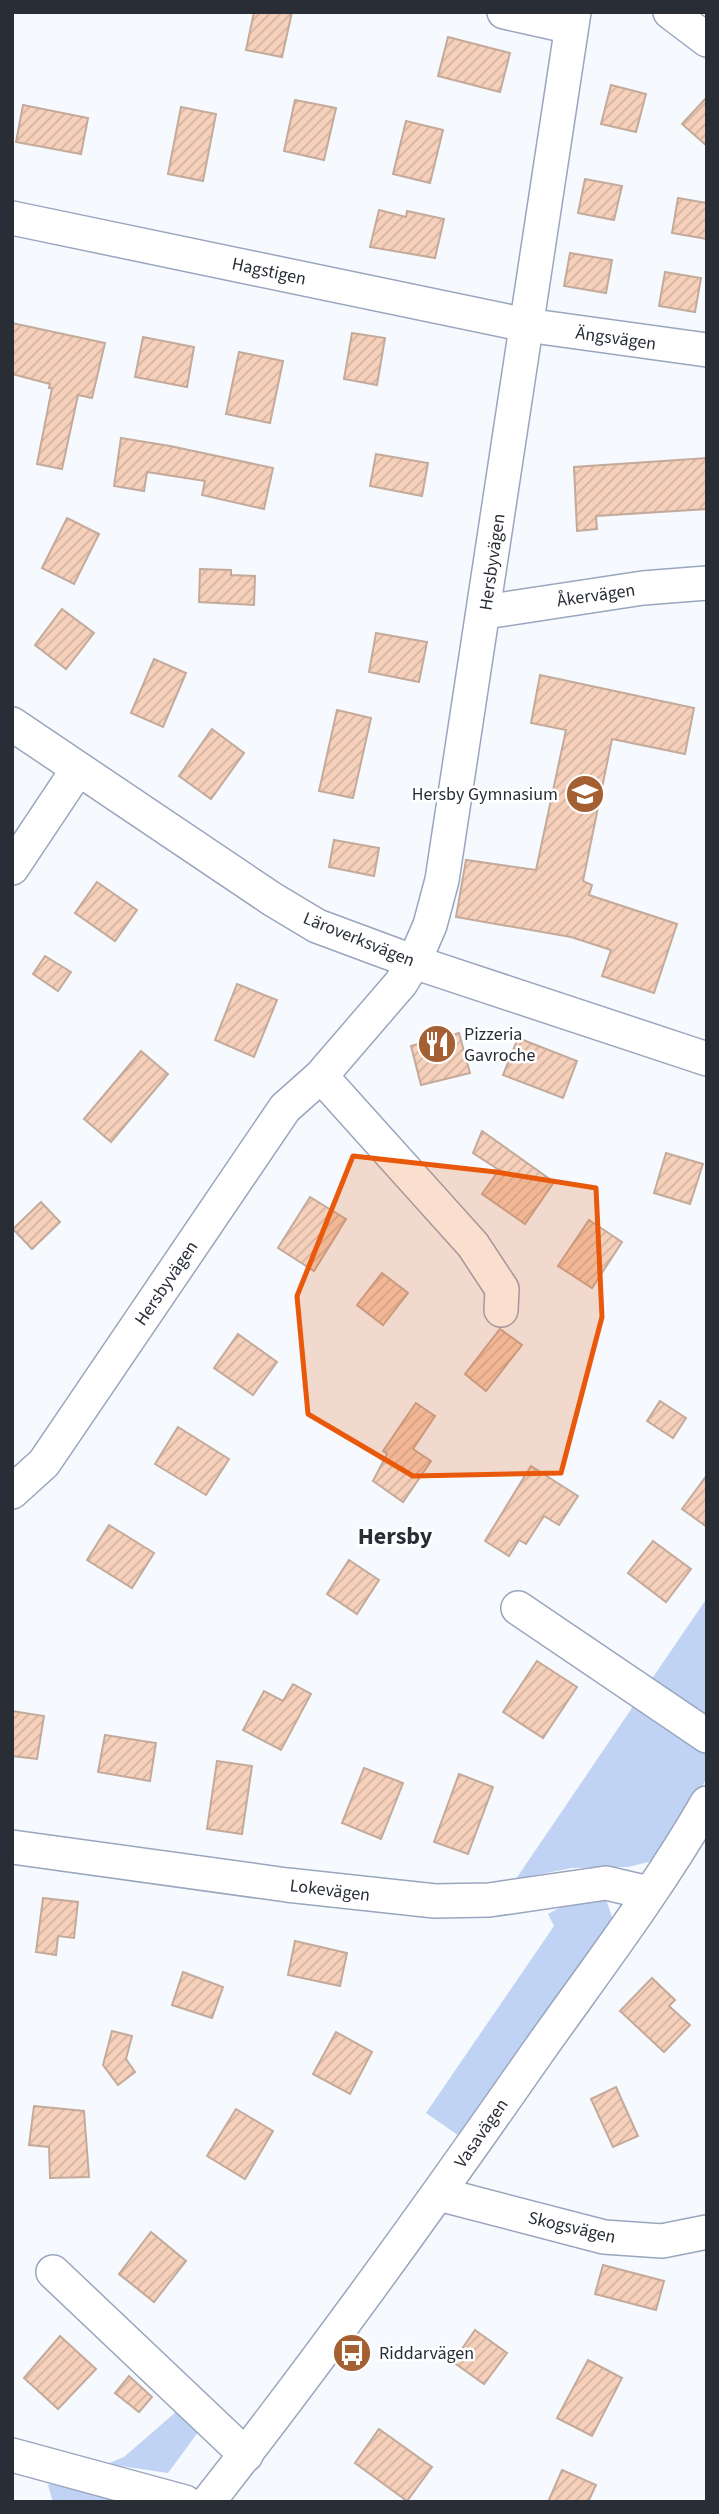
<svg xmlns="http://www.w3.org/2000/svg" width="719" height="2514" font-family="'Source Sans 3',sans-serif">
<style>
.green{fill:#c1d3f5}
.building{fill:url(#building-hatch);stroke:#c4aa9b;stroke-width:2}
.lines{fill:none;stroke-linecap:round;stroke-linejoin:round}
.minor-casing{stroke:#99a6be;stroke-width:36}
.minor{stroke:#fff;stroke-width:33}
.marked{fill:#e8590c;fill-opacity:0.2;stroke:#e8590c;stroke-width:5;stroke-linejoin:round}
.labels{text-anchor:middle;stroke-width:5;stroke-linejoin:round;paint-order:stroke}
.street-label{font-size:18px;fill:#282d36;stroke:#fff}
.poi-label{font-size:18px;fill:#282d36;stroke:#fff;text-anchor:start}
.district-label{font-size:24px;font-weight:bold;fill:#282d36;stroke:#fff}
</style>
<defs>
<pattern id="building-hatch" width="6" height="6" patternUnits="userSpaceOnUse" patternTransform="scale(1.75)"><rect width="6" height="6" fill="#f6d0ba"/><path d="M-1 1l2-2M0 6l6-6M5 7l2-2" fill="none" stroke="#d3b3a0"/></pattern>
</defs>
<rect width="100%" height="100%" fill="#f6f9fe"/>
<g class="green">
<path d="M 707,1598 L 707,1725 L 649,1683 Z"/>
<path d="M 638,1699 L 707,1745 L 707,1778 L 675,1832 L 653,1861 L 628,1867 L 572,1868 L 516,1879 Z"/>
<path d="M 585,1894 L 594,1894 L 607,1902 L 613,1920 L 462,2138 L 426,2113 L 554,1926 L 548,1914 Z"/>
<path d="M 177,2411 L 205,2423 L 168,2473 L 107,2464 L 124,2457 Z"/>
<path d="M 60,2480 L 146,2502 L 53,2502 L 48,2485 Z"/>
</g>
<g class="building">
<path d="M 254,12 L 292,12 L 282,57 L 246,50 Z"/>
<path d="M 448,37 L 510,53 L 500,92 L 438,76 Z"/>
<path d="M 611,85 L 646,94 L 636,132 L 601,124 Z"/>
<path d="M 707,97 L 707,146 L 682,124 Z"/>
<path d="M 295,100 L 336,108 L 324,160 L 284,151 Z"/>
<path d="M 23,105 L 88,118 L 81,154 L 16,142 Z"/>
<path d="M 181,107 L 216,114 L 203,181 L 168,174 Z"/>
<path d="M 406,121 L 443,130 L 430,183 L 393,174 Z"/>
<path d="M 585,179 L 622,186 L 614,220 L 578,213 Z"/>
<path d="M 678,198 L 707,203 L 707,239 L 672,233 Z"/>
<path d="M 379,210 L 406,217 L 407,211 L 444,219 L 435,258 L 370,247 Z"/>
<path d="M 570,253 L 612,260 L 606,293 L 564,286 Z"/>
<path d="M 665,272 L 701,278 L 695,312 L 659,306 Z"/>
<path d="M 12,323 L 105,343 L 92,398 L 78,395 L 62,469 L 37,464 L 52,388 L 49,388 L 50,384 L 12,374 Z"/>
<path d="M 352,333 L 385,338 L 377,385 L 344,379 Z"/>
<path d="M 143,337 L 194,347 L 187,387 L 135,377 Z"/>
<path d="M 239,352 L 283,361 L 270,423 L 226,414 Z"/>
<path d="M 121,438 L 170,446 L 273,468 L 264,509 L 202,495 L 205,481 L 147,472 L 144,491 L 114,486 Z"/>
<path d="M 376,454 L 428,463 L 422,496 L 370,486 Z"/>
<path d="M 707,458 L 707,509 L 596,516 L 597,529 L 577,531 L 574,467 Z"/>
<path d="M 67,518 L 99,534 L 74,584 L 42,568 Z"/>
<path d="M 200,569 L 231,570 L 231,575 L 255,576 L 254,605 L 199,602 Z"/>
<path d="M 62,609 L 94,633 L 66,669 L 35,645 Z"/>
<path d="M 376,633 L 427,642 L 419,682 L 369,672 Z"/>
<path d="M 154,659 L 186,673 L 163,727 L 131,713 Z"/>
<path d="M 540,675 L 694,708 L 685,754 L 612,739 L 583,881 L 592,885 L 589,895 L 677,924 L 654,993 L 602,976 L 611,950 L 571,937 L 456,917 L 466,860 L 536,870 L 566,730 L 531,723 Z"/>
<path d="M 337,710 L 371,718 L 353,798 L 319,791 Z"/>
<path d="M 212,729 L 244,753 L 211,799 L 179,776 Z"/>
<path d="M 334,840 L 379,848 L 374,876 L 329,867 Z"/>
<path d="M 97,882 L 137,910 L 115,941 L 75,913 Z"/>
<path d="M 45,956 L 71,972 L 58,991 L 33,974 Z"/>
<path d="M 237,984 L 277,1000 L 254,1057 L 215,1040 Z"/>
<path d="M 459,1033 L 470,1073 L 421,1085 L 411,1046 Z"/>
<path d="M 518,1038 L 577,1061 L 563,1098 L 503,1075 Z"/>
<path d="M 141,1051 L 168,1074 L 111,1142 L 84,1119 Z"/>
<path d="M 482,1131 L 554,1182 L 525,1224 L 482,1194 L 499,1170 L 473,1153 Z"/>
<path d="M 666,1153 L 703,1164 L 690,1204 L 654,1193 Z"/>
<path d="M 310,1197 L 346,1219 L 314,1271 L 278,1248 Z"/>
<path d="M 41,1202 L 60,1222 L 32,1249 L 13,1229 Z"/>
<path d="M 589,1220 L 622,1242 L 592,1288 L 558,1266 Z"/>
<path d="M 382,1273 L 408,1293 L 383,1325 L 357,1305 Z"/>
<path d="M 500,1329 L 522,1345 L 486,1391 L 465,1374 Z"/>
<path d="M 238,1334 L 277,1362 L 253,1395 L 214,1368 Z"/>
<path d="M 660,1401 L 686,1418 L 673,1438 L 647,1421 Z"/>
<path d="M 416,1403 L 435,1416 L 413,1449 L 431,1461 L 403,1502 L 373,1481 L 387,1454 L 383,1451 Z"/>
<path d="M 178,1427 L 229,1459 L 206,1495 L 155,1464 Z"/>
<path d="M 531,1466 L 578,1496 L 559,1525 L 544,1516 L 526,1544 L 519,1540 L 509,1556 L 485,1541 Z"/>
<path d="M 707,1475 L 707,1527 L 682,1509 Z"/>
<path d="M 109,1525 L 154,1553 L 132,1588 L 87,1560 Z"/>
<path d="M 653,1541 L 691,1569 L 666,1602 L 628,1573 Z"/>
<path d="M 349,1560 L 379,1580 L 357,1614 L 327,1594 Z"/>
<path d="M 537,1661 L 577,1687 L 543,1738 L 503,1712 Z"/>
<path d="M 293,1684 L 311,1694 L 281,1750 L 243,1730 L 264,1691 L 283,1701 Z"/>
<path d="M 12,1711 L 44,1716 L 37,1759 L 12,1756 Z"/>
<path d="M 105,1735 L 156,1743 L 150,1781 L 98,1772 Z"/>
<path d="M 217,1761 L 252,1766 L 242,1834 L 207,1829 Z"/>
<path d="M 364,1768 L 403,1783 L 381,1839 L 342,1823 Z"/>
<path d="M 459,1774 L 493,1787 L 468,1854 L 434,1842 Z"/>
<path d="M 43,1898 L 78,1902 L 74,1938 L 58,1936 L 56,1955 L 36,1952 Z"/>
<path d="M 295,1941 L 347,1953 L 340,1986 L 288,1975 Z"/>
<path d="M 183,1972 L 223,1987 L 212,2018 L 172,2005 Z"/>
<path d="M 652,1978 L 675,2000 L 669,2006 L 690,2025 L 664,2052 L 620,2011 Z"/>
<path d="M 112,2031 L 132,2036 L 126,2059 L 135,2072 L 118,2085 L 103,2065 Z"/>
<path d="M 336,2032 L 372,2052 L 350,2094 L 313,2074 Z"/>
<path d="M 616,2087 L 638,2136 L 613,2147 L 591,2099 Z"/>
<path d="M 34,2106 L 84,2111 L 89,2177 L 50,2178 L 49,2147 L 29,2145 Z"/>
<path d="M 236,2109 L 273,2131 L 245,2179 L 207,2156 Z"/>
<path d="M 151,2232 L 186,2261 L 154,2302 L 119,2274 Z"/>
<path d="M 603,2265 L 664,2281 L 656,2310 L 595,2294 Z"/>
<path d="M 475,2330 L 507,2353 L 484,2384 L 453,2362 Z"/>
<path d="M 60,2336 L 96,2369 L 58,2409 L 24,2378 Z"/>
<path d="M 588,2360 L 622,2378 L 592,2436 L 557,2418 Z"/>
<path d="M 129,2376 L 152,2397 L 139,2412 L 115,2393 Z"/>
<path d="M 379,2429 L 432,2467 L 407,2501 L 355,2463 Z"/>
<path d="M 562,2470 L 596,2485 L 588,2502 L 548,2502 Z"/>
</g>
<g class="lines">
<g class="minor-casing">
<g id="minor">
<path d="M 504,12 L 571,27"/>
<path d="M 670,12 L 707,40"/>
<path d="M 12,218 L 526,325 L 707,350"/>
<path d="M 485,612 L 643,588 L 707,583"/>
<path d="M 12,724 L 272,899 L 317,926 L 414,962 L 707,1059"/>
<path d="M 12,868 L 78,769"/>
<path d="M 321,1076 L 473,1245 L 502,1289 L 501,1310"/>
<path d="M 12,1492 L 44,1463 L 285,1108 L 321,1076 L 401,983 L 414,962 L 430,925 L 442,880 L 574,12"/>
<path d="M 518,1608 L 707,1736"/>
<path d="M 12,1847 L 287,1885 L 435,1901 L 489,1900 L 606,1883 L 649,1893"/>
<path d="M 439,2194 L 604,2237 L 662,2241 L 707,2232"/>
<path d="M 53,2272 L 246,2455"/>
<path d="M 12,2455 L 185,2502"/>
<path d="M 208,2502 C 323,2356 431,2205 537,2053 C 595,1971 657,1890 707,1803"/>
</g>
</g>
<use href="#minor" class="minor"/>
</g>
<path class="marked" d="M 353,1156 L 496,1172 L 596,1188 L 602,1317 L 561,1473 L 413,1476 L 308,1414 L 297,1296 Z"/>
<defs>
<g id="school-disc" transform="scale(2.0125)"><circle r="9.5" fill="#a46032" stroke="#fff"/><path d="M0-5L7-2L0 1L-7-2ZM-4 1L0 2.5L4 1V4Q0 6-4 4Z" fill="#fff"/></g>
<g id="restaurant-disc" transform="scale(2.0125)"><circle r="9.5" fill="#a46032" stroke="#fff"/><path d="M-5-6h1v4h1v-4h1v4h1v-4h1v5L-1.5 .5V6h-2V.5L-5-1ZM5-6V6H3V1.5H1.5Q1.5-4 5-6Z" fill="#fff"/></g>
<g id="bus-disc" transform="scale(2.0125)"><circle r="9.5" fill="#a46032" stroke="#fff"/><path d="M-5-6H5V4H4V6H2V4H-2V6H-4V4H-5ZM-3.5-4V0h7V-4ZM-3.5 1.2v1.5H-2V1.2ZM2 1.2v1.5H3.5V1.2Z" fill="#fff"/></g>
</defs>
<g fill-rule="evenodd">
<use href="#school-disc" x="585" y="794"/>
<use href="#restaurant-disc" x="437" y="1044"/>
<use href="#bus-disc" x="352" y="2353"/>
</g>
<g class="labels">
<g class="street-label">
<text transform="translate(269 271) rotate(12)" y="6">Hagstigen</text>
<text transform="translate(616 338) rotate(8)" y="6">Ängsvägen</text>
<text transform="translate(492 562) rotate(-82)" y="6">Hersbyvägen</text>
<text transform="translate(596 595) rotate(-8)" y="6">Åkervägen</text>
<text transform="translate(359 939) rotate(22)" y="6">Läroverksvägen</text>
<text transform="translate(166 1283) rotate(-56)" y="6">Hersbyvägen</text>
<text transform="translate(330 1890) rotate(7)" y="6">Lokevägen</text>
<text transform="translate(481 2133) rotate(-55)" y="6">Vasavägen</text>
<text transform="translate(572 2227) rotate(13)" y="6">Skogsvägen</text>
</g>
<g class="poi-label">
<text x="558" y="800" text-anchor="end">Hersby Gymnasium</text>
<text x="464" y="1040">Pizzeria<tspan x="464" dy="21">Gavroche</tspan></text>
<text x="379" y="2359">Riddarvägen</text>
</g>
<g class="district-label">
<text x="395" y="1544">Hersby</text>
</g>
</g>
<rect width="719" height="2514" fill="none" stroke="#282d36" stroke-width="28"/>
</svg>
